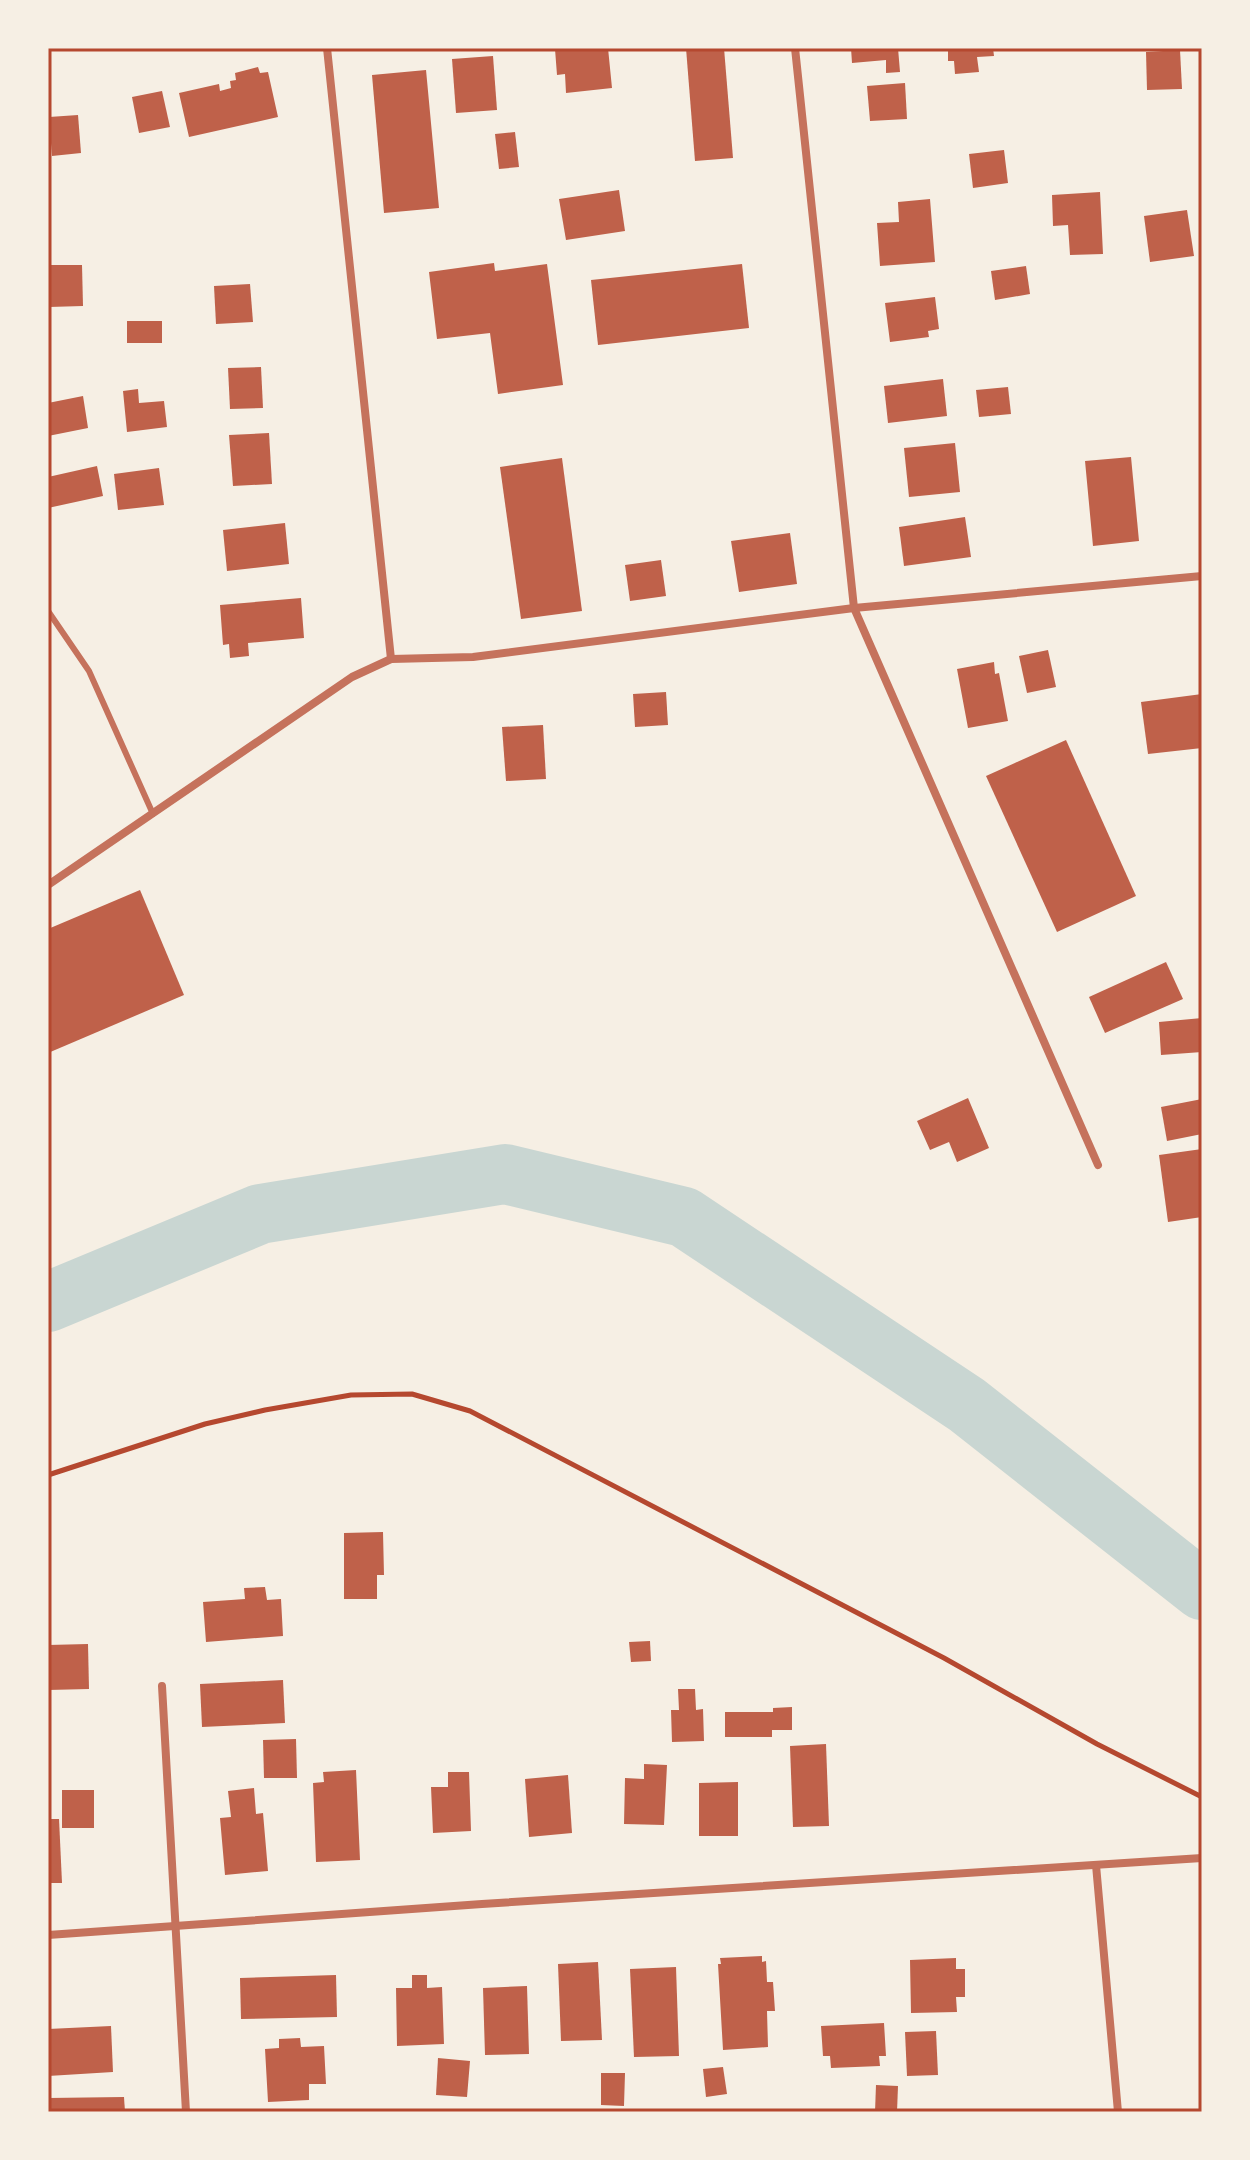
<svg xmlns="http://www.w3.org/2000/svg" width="1250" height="2160" font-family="'Fira Sans',sans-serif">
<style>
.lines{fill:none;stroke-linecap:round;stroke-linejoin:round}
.river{stroke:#c9d6d2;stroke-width:60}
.building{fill:#bf614a}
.path{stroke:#b5482f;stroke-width:5}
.service{stroke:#c5725c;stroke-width:6}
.minor{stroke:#c5725c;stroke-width:8}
.neatline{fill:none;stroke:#b5482f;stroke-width:3}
</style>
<rect width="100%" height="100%" fill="#f6efe4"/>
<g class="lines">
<path class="river" d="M 48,1302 L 260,1214 L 505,1174 L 684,1217 L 967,1405 L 1202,1590"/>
</g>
<g class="building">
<path d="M 568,48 L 608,48 L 612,88 L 566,93 L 565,74 L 557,75 L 555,49 Z"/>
<path d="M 686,48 L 724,48 L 733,158 L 695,161 Z"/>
<path d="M 851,48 L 898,48 L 900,72 L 886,73 L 886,60 L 852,63 Z"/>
<path d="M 948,48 L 993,48 L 994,56 L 977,57 L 979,72 L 955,74 L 954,61 L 948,61 Z"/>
<path d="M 1180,50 L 1182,89 L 1147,90 L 1146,52 Z"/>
<path d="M 493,56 L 497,110 L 456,113 L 452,59 Z"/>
<path d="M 258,67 L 260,73 L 268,72 L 278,117 L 189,137 L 179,93 L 219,84 L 220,91 L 231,88 L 230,81 L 236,80 L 235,73 Z"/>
<path d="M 426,70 L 439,208 L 384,213 L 372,75 Z"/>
<path d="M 905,83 L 907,119 L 870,121 L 867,86 Z"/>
<path d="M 162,91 L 170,127 L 139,133 L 132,97 Z"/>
<path d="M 78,115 L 81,153 L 52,156 L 49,117 Z"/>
<path d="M 515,132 L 519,167 L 499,169 L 495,134 Z"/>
<path d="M 1004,150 L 1008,183 L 973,188 L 969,154 Z"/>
<path d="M 619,190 L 625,231 L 566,240 L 559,199 Z"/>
<path d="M 1100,192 L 1103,254 L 1070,255 L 1068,225 L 1053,226 L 1052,195 Z"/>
<path d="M 930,199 L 935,262 L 880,266 L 877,223 L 899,222 L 898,202 Z"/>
<path d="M 1187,210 L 1194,256 L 1150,262 L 1144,216 Z"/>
<path d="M 494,263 L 495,271 L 547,264 L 563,385 L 498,394 L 490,333 L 437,339 L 429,272 Z"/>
<path d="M 742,264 L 749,328 L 598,345 L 591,280 Z"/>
<path d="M 48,265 L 82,265 L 83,306 L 49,307 Z"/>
<path d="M 1026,266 L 1030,294 L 995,300 L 991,271 Z"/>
<path d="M 250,284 L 253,322 L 216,324 L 214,286 Z"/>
<path d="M 935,297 L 939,329 L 928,331 L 929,337 L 890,342 L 885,303 Z"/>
<rect x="127" y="321" width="35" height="22"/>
<path d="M 261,367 L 263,408 L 230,409 L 228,368 Z"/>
<path d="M 943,379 L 947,416 L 888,423 L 884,386 Z"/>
<path d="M 1008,387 L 1011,414 L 979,417 L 976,390 Z"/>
<path d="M 138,389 L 139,403 L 164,401 L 167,427 L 127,432 L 123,391 Z"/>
<path d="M 83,396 L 88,428 L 48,436 L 48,403 Z"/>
<path d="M 269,433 L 272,484 L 233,486 L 229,435 Z"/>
<path d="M 955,443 L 960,492 L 909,497 L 904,448 Z"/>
<path d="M 1131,457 L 1139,541 L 1093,546 L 1085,461 Z"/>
<path d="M 562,458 L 582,611 L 521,619 L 500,467 Z"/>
<path d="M 97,466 L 103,496 L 48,508 L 48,477 Z"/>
<path d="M 159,468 L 164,505 L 118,510 L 114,474 Z"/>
<path d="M 965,517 L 971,557 L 904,566 L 899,527 Z"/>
<path d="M 285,523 L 289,564 L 227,571 L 223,530 Z"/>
<path d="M 790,533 L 797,584 L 739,592 L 731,541 Z"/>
<path d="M 661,560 L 666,596 L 630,601 L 625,565 Z"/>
<path d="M 301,598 L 304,638 L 248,643 L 249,656 L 230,658 L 229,644 L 223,645 L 220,605 Z"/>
<path d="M 1048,650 L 1056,687 L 1027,693 L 1019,656 Z"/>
<path d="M 994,662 L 995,674 L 999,673 L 1008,721 L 968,728 L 957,669 Z"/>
<path d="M 666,692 L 668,725 L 635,727 L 633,694 Z"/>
<path d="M 1202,694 L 1202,748 L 1148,754 L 1141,702 Z"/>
<path d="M 543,725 L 546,779 L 506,781 L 502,727 Z"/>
<path d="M 1066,740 L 1136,896 L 1057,932 L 986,776 Z"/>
<path d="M 140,890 L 184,995 L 48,1053 L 48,929 Z"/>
<path d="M 1166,962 L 1183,999 L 1105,1033 L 1089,997 Z"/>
<path d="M 1202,1018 L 1202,1052 L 1161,1055 L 1159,1022 Z"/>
<path d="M 968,1098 L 989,1148 L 957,1162 L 949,1142 L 930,1150 L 917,1121 Z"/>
<path d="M 1202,1099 L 1202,1134 L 1167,1141 L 1161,1107 Z"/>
<path d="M 1202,1149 L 1202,1217 L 1168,1222 L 1159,1155 Z"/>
<path d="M 383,1532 L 384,1575 L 377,1575 L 377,1599 L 344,1599 L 344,1533 Z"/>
<path d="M 265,1587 L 267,1600 L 281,1599 L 283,1636 L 206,1642 L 203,1602 L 245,1599 L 244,1588 Z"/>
<path d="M 650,1641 L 651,1661 L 631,1662 L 629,1642 Z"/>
<path d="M 88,1644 L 89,1689 L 48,1690 L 48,1645 Z"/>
<path d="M 283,1680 L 285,1723 L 202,1727 L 200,1684 Z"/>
<path d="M 678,1689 L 695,1689 L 696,1710 L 703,1709 L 704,1741 L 672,1742 L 671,1710 L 679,1710 Z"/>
<path d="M 792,1707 L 792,1730 L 772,1730 L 772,1737 L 725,1737 L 725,1712 L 773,1712 L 773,1708 Z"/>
<path d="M 296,1739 L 297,1778 L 264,1778 L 263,1740 Z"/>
<path d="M 826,1744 L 829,1826 L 793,1827 L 790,1746 Z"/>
<path d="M 644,1764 L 667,1765 L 664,1825 L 624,1824 L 625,1778 L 644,1779 Z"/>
<path d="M 356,1770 L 360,1860 L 316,1862 L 313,1783 L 324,1782 L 323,1772 Z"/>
<path d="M 448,1772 L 469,1772 L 471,1831 L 433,1833 L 431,1787 L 448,1787 Z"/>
<path d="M 568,1775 L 572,1833 L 529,1837 L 525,1779 Z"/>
<path d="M 738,1782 L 738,1836 L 699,1836 L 699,1783 Z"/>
<path d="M 254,1788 L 256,1814 L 263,1813 L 268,1871 L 225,1875 L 220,1818 L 231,1817 L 228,1791 Z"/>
<rect x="62" y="1790" width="32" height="38"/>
<path d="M 48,1819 L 59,1819 L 62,1883 L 48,1883 Z"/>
<path d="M 762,1956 L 762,1962 L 766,1961 L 767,1982 L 773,1982 L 775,2011 L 767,2011 L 768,2047 L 723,2050 L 718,1964 L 721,1964 L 720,1958 Z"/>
<path d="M 956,1958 L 956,1969 L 965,1969 L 965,1997 L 956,1997 L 957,2012 L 911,2013 L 910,1960 Z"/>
<path d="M 598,1962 L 602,2040 L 561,2041 L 558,1964 Z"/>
<path d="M 676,1967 L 679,2056 L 634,2057 L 630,1969 Z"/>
<path d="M 336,1975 L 337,2017 L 241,2019 L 240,1978 Z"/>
<path d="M 412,1975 L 427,1975 L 427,1988 L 442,1987 L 444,2044 L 397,2046 L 396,1988 L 412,1988 Z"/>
<path d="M 527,1986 L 529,2054 L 485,2055 L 483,1988 Z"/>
<path d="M 884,2023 L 886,2056 L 879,2056 L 880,2066 L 831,2068 L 830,2056 L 823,2056 L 821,2026 Z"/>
<path d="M 111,2026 L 113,2072 L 48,2076 L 48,2029 Z"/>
<path d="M 936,2031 L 938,2075 L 907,2076 L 905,2032 Z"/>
<path d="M 300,2038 L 301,2047 L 324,2046 L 326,2084 L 309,2084 L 309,2100 L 268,2102 L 265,2049 L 279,2048 L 279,2039 Z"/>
<path d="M 438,2058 L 470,2061 L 467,2097 L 436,2095 Z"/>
<path d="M 723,2067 L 727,2094 L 706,2097 L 703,2069 Z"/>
<path d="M 601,2073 L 625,2073 L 624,2106 L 601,2105 Z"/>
<path d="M 876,2085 L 898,2086 L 897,2112 L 875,2112 Z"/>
<path d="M 124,2097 L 125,2112 L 48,2112 L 48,2098 Z"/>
</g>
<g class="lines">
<path class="path" d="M 48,1475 L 205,1424 L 265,1410 L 351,1395 L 412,1394 L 470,1411 L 944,1658 L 1097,1744 L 1202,1797"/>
<path class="service" d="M 48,611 L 89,671 L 153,814"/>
<g class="minor">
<path d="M 327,48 L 391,659"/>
<path d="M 795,48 L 854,608 L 1098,1165"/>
<path d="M 48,885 L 352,677 L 391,659 L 473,657 L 854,608 L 1202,576"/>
<path d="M 162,1686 L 186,2112"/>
<path d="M 1096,1865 L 1118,2112"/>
<path d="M 48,1935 L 482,1904 L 1202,1858"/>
</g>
</g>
<rect width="1250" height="2160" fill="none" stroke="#f6efe4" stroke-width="100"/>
<rect x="50" y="50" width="1150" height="2060" class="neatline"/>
</svg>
